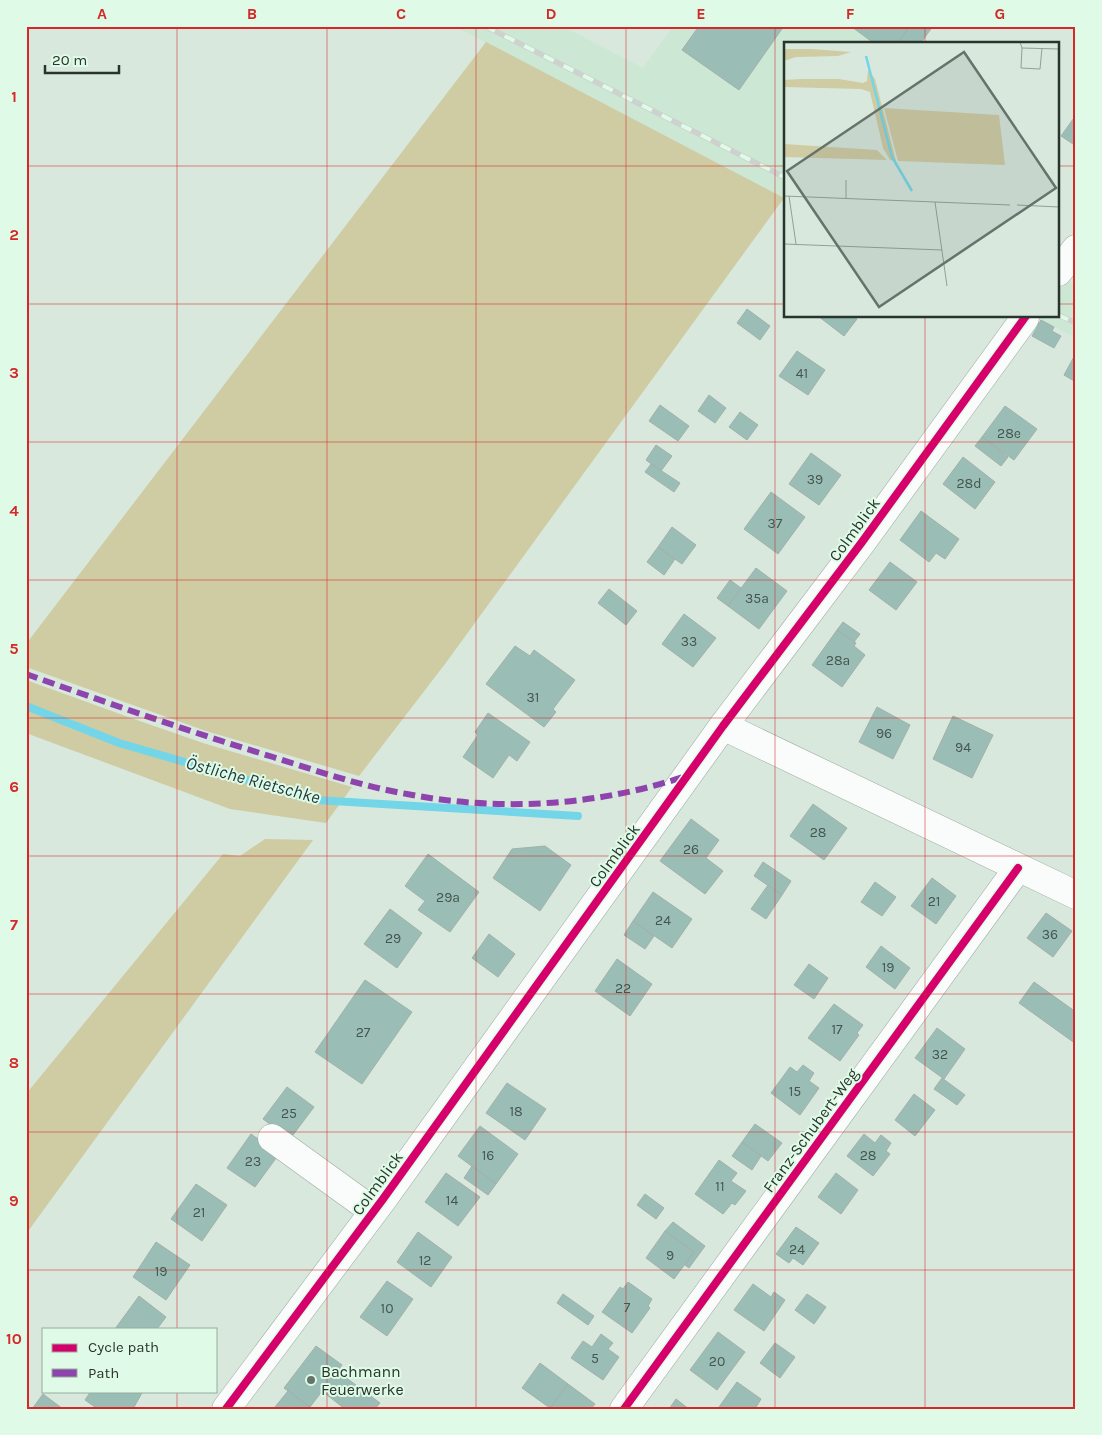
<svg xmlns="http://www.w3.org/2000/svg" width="1102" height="1435" font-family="Karla,sans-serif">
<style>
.built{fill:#cce7d4}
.green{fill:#cfcba3}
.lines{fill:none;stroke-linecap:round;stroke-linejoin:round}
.stream{stroke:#72d6e8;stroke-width:8}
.building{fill:#9abeb6;stroke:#a2b0aa}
.minor-casing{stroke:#9da9a0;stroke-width:29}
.minor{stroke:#f9fcfa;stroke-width:28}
.rail-casing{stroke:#cdd2cf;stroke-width:5.5}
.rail{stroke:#dffbe7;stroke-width:4;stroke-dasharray:11;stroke-linecap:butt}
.quiet{stroke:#8e44ad;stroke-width:6;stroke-dasharray:12 6;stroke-linecap:butt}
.cycleway-casing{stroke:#dffbe7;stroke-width:11}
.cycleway{stroke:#d6006c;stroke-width:8}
.grid{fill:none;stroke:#d62828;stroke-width:1;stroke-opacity:0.55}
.poi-dot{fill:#66736a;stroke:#dffbe7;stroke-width:2}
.labels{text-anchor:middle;stroke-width:4;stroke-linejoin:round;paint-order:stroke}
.number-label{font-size:14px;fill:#45564e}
.street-label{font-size:16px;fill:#29342c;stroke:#dffbe7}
.poi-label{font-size:16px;fill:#29342c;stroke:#dffbe7;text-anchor:start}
.water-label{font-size:18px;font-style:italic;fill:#1f363c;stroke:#dffbe7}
.inset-river{fill:none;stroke:#72d6e8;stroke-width:2.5}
.inset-road{fill:none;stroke:#92a096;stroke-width:1}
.view{fill:#66736a;fill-opacity:0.15;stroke:#66736a;stroke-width:2.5}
.inset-edge{fill:none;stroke:#29342c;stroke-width:2.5}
.neatline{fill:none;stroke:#d62828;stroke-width:2}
.grid-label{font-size:16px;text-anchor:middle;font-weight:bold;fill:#d62828}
</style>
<rect width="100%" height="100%" fill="#d8e8dd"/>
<g class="built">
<path d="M 454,26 L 562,26 L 643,68 L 673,26 L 910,26 L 897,44 L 786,44 L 786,199 Z"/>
<path d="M 1066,280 L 1076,286 L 1076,338 L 1037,318 L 1038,316 L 1058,316 L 1058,287 Z"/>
</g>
<g class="green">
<path d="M 486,42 L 784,198 L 445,664 L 359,776 L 206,731 L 26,667 L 26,644 Z"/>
<path d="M 26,680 L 131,718 L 203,743 L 352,787 L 326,823 L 230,809 L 26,733 Z"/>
<path d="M 265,839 L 313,840 L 26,1234 L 26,1094 L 223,854 L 240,856 Z"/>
</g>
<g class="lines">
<path class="stream" d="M 26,706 L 119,743 L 316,800 L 578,816"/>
</g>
<g class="building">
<path d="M 699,26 L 784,26 L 739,90 L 682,50 Z"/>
<path d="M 853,26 L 910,26 L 897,44 L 875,44 L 852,27 Z"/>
<path d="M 910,26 L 933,26 L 920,44 L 897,44 Z"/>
<path d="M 1076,115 L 1076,146 L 1061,136 Z"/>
<path d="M 747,309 L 770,326 L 760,340 L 737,323 Z"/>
<path d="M 818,316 L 852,316 L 857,319 L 844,336 Z"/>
<path d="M 1041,320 L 1054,327 L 1052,331 L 1061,336 L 1054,348 L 1032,336 Z"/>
<path d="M 797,351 L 825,370 L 808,395 L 779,376 Z"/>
<path d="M 1076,353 L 1076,382 L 1064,375 Z"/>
<path d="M 709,395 L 726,408 L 715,423 L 698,411 Z"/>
<path d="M 660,405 L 689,426 L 678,441 L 649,421 Z"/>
<path d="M 1005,406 L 1037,429 L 1014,460 L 982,437 Z"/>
<path d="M 740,412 L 758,425 L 747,440 L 729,427 Z"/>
<path d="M 982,437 L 1008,457 L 1001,466 L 975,446 Z"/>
<path d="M 656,445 L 672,456 L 661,471 L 646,460 Z"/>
<path d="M 811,453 L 841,475 L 819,505 L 789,484 Z"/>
<path d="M 963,457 L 995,482 L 975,509 L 943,484 Z"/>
<path d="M 651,464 L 680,483 L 674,492 L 645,472 Z"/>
<path d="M 771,492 L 805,517 L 778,554 L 744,529 Z"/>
<path d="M 921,511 L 959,539 L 945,559 L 936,553 L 929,562 L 900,540 Z"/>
<path d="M 672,527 L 696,545 L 682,564 L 658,547 Z"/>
<path d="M 658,547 L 675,559 L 664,575 L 647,562 Z"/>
<path d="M 890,562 L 917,582 L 896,610 L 869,590 Z"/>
<path d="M 756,568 L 787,591 L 759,629 L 728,606 Z"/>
<path d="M 730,580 L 741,588 L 728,606 L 717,598 Z"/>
<path d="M 609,589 L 637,611 L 626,625 L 598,603 Z"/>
<path d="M 684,614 L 716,638 L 693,667 L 662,644 Z"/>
<path d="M 843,622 L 860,634 L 854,642 L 837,630 Z"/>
<path d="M 837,630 L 856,643 L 854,646 L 865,655 L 842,687 L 812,665 Z"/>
<path d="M 515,646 L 530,656 L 534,650 L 575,680 L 553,709 L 556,712 L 544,727 L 486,684 Z"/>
<path d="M 877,707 L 910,725 L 893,759 L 859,742 Z"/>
<path d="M 488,713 L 530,742 L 517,761 L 509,755 L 493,778 L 463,757 L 478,735 L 475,732 Z"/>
<path d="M 953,716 L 993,735 L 972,778 L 933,759 Z"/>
<path d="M 813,804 L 847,828 L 824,860 L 790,836 Z"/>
<path d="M 691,819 L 719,840 L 706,858 L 723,871 L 705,894 L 660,861 Z"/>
<path d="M 545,846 L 571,865 L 540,911 L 493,878 L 512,849 Z"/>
<path d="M 428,854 L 479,892 L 450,932 L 418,910 L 425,901 L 405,886 Z"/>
<path d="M 763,862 L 791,881 L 782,895 L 754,876 Z"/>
<path d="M 932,878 L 956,896 L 936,924 L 911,906 Z"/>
<path d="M 875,882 L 896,897 L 882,916 L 861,902 Z"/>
<path d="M 768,885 L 782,895 L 766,919 L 751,909 Z"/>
<path d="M 653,892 L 692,919 L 672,948 L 633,921 Z"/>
<path d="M 390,909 L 422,933 L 397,968 L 364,944 Z"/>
<path d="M 1046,913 L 1072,931 L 1053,957 L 1027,938 Z"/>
<path d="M 633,921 L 654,936 L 645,949 L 624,935 Z"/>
<path d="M 489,934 L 515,954 L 498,977 L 472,958 Z"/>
<path d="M 881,946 L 910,968 L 895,989 L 866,967 Z"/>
<path d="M 617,959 L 652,984 L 630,1016 L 595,991 Z"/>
<path d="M 809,964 L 828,978 L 814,999 L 794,985 Z"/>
<path d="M 365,980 L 412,1012 L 362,1084 L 315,1052 Z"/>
<path d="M 1034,982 L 1076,1012 L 1076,1044 L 1019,1003 Z"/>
<path d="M 834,1004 L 863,1025 L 857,1033 L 859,1035 L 840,1061 L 808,1038 Z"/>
<path d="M 937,1028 L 965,1049 L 944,1079 L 915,1058 Z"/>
<path d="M 803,1065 L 814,1073 L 809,1081 L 819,1088 L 800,1115 L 771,1093 L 790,1067 L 797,1072 Z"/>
<path d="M 942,1078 L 965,1095 L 957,1105 L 934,1089 Z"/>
<path d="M 507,1083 L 546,1109 L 525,1140 L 486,1113 Z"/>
<path d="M 287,1087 L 314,1107 L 290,1139 L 263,1119 Z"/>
<path d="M 914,1094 L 935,1110 L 915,1136 L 895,1120 Z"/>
<path d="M 755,1124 L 782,1143 L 768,1161 L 742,1142 Z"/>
<path d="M 480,1126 L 518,1154 L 496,1184 L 458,1156 Z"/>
<path d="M 251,1134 L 279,1154 L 255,1187 L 227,1168 Z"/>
<path d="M 864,1134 L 875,1143 L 881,1135 L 891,1143 L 886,1151 L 890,1154 L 873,1176 L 847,1156 Z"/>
<path d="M 742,1142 L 761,1156 L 752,1170 L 732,1156 Z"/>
<path d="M 719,1160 L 737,1173 L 731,1181 L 746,1191 L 735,1205 L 732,1203 L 723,1214 L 695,1194 Z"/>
<path d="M 472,1166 L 496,1184 L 488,1195 L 464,1178 Z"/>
<path d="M 446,1173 L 480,1197 L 458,1226 L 425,1202 Z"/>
<path d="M 836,1173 L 858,1190 L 841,1214 L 818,1197 Z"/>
<path d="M 196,1184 L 227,1205 L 202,1241 L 171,1219 Z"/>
<path d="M 645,1194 L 664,1208 L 656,1219 L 637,1205 Z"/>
<path d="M 673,1222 L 705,1246 L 689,1268 L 685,1265 L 694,1252 L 665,1231 Z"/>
<path d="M 796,1227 L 819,1243 L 803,1265 L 793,1258 L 789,1263 L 776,1254 Z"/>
<path d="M 665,1231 L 694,1252 L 674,1279 L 646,1258 Z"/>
<path d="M 418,1232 L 452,1257 L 431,1287 L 397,1262 Z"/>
<path d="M 156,1242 L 190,1265 L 166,1300 L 133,1277 Z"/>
<path d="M 387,1281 L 413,1299 L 387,1336 L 360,1317 Z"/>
<path d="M 628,1282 L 652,1299 L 648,1306 L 650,1308 L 632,1333 L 602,1312 L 620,1287 L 623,1289 Z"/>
<path d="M 753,1284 L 771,1297 L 774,1292 L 785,1300 L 764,1331 L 734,1310 Z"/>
<path d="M 563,1294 L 594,1316 L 588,1325 L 557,1303 Z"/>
<path d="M 807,1294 L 826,1307 L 814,1324 L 795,1310 Z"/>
<path d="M 139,1296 L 166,1317 L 157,1329 L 115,1329 Z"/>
<path d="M 718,1332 L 745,1352 L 717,1390 L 690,1370 Z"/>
<path d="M 601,1334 L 613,1343 L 608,1349 L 619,1357 L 603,1380 L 571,1358 L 583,1341 L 592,1347 Z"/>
<path d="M 775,1343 L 795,1357 L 780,1378 L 760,1363 Z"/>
<path d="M 316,1346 L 342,1365 L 310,1407 L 284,1388 Z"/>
<path d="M 540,1363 L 568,1384 L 550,1408 L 522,1388 Z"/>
<path d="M 337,1371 L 380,1403 L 375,1409 L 345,1409 L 322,1391 Z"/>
<path d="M 737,1382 L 761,1399 L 755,1409 L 722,1409 L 719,1407 Z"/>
<path d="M 568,1384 L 595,1404 L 591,1409 L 550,1408 Z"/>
<path d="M 91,1391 L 143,1391 L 133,1409 L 98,1409 L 85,1400 Z"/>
<path d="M 288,1391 L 310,1407 L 309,1409 L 277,1409 L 275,1407 Z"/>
<path d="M 43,1394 L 63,1409 L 32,1409 Z"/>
<path d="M 676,1399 L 689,1409 L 669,1409 Z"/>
</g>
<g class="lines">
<g class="minor-casing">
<g id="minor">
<path d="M 1058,272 L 1076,249"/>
<path d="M 723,726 L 1076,895"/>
<path d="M 272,1138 L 373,1211"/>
<path d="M 226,1409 L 383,1199 L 723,726 L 862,542 L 1025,318"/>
<path d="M 624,1409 L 1018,868"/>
</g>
</g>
<use href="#minor" class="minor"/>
<g class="rail-casing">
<g id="rail">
<path d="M 485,26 L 786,178"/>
<path d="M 1058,315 L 1076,323"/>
</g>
</g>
<use href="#rail" class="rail"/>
<path class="quiet" d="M 26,674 C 108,703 190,732 273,757 C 317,771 361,786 407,794 C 499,812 598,806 686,776"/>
<g class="cycleway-casing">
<g id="cycleway">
<path d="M 226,1409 L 383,1199 L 723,726 L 862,542 L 1026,316"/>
<path d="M 624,1409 L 1018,868"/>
</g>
</g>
<use href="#cycleway" class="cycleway"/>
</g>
<path class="grid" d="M 177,26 L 177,1329M 327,26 L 327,1409M 476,26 L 476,1409M 626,26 L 626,1409M 775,26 L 775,1409M 925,26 L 925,44M 26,166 L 786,166M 1058,166 L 1076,166M 26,304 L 786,304M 1058,304 L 1076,304M 925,316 L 925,1409M 26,442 L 1076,442M 26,580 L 1076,580M 26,718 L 1076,718M 26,856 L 1076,856M 26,994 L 1076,994M 26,1132 L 1076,1132M 26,1270 L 1076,1270M 177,1391 L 177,1409"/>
<circle class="poi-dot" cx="311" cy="1380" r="5"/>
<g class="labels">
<g class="number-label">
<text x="802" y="378">41</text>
<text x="1009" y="438">28e</text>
<text x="815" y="484">39</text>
<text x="969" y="488">28d</text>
<text x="775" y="528">37</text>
<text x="757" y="603">35a</text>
<text x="689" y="646">33</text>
<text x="838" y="665">28a</text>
<text x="533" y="702">31</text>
<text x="884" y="738">96</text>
<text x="963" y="752">94</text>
<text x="818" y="837">28</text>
<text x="691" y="854">26</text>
<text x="448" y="902">29a</text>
<text x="934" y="906">21</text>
<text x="663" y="925">24</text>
<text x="1050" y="939">36</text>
<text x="393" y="943">29</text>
<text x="888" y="972">19</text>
<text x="623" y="993">22</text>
<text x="837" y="1034">17</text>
<text x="363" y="1037">27</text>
<text x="940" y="1059">32</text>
<text x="795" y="1096">15</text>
<text x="516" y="1116">18</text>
<text x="289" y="1118">25</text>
<text x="488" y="1160">16</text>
<text x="868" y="1160">28</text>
<text x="253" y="1166">23</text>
<text x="720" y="1191">11</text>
<text x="452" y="1205">14</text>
<text x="199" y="1217">21</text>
<text x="797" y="1254">24</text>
<text x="670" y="1260">9</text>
<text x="425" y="1265">12</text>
<text x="161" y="1276">19</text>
<text x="627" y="1312">7</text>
<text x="387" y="1313">10</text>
<text x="595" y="1363">5</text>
<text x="717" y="1366">20</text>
</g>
<g class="street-label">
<text transform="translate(854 529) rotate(-54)" y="6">Colmblick</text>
<text transform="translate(614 855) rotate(-54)" y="6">Colmblick</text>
<text transform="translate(810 1130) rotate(-54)" y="6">Franz-Schubert-Weg</text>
<text transform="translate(377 1183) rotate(-54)" y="6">Colmblick</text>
</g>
<g class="poi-label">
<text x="321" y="1377">Bachmann<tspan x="321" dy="18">Feuerwerke</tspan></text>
</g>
<g class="water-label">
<text transform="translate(253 780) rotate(15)" y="6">Östliche Rietschke</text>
</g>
</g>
<g transform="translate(784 42)">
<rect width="275" height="275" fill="#d8e8dd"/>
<path d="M 0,7 L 28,7 L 67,10 L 54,14 L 12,15 L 0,19 ZM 84,28 L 91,37 L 112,119 L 106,118 L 99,106 L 86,50 L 77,47 L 0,45 L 0,38 L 17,37 L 55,37 L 79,41 L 83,39 ZM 100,66 L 215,73 L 221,123 L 114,119 ZM 0,102 L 93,108 L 103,118 L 0,115 Z" fill="#cfcba3"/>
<path class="inset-river" d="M 82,14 L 108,115 L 128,149"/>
<path class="inset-road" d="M 236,0 L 238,6 L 275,7M 238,6 L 237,26 L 256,27 L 258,6M 0,154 L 226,163M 5,154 L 12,202M 62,157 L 62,138M 151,160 L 163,244M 233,163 L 275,165M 0,202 L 158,208"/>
<path class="view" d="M 180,10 L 272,146 L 95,265 L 3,129 Z"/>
<rect width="275" height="275" class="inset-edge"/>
</g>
<rect width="1102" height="1435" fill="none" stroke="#dffbe7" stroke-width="55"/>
<rect x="42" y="1328" width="175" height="65" fill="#dffbe7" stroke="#96ab9c"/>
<rect x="52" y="1344" width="25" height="8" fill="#d6006c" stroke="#96ab9c"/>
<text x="88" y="1352" font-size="15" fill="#29342c">Cycle path</text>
<rect x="52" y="1369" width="25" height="8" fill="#8e44ad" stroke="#96ab9c"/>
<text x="88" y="1378" font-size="15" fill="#29342c">Path</text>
<path d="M45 65v8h74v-8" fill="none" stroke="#29342c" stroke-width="2.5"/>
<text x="52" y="65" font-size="15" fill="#29342c" stroke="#dffbe7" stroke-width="4" paint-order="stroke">20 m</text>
<rect x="28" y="28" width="1046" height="1380" class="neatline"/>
<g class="grid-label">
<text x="102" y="19">A</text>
<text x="252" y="19">B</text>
<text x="401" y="19">C</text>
<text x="551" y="19">D</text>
<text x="701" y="19">E</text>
<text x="850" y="19">F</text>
<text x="1000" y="19">G</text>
<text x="14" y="102">1</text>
<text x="14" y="240">2</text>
<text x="14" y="378">3</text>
<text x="14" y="516">4</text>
<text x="14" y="654">5</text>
<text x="14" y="792">6</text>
<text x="14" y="930">7</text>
<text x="14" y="1068">8</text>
<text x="14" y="1206">9</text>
<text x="14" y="1344">10</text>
</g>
</svg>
